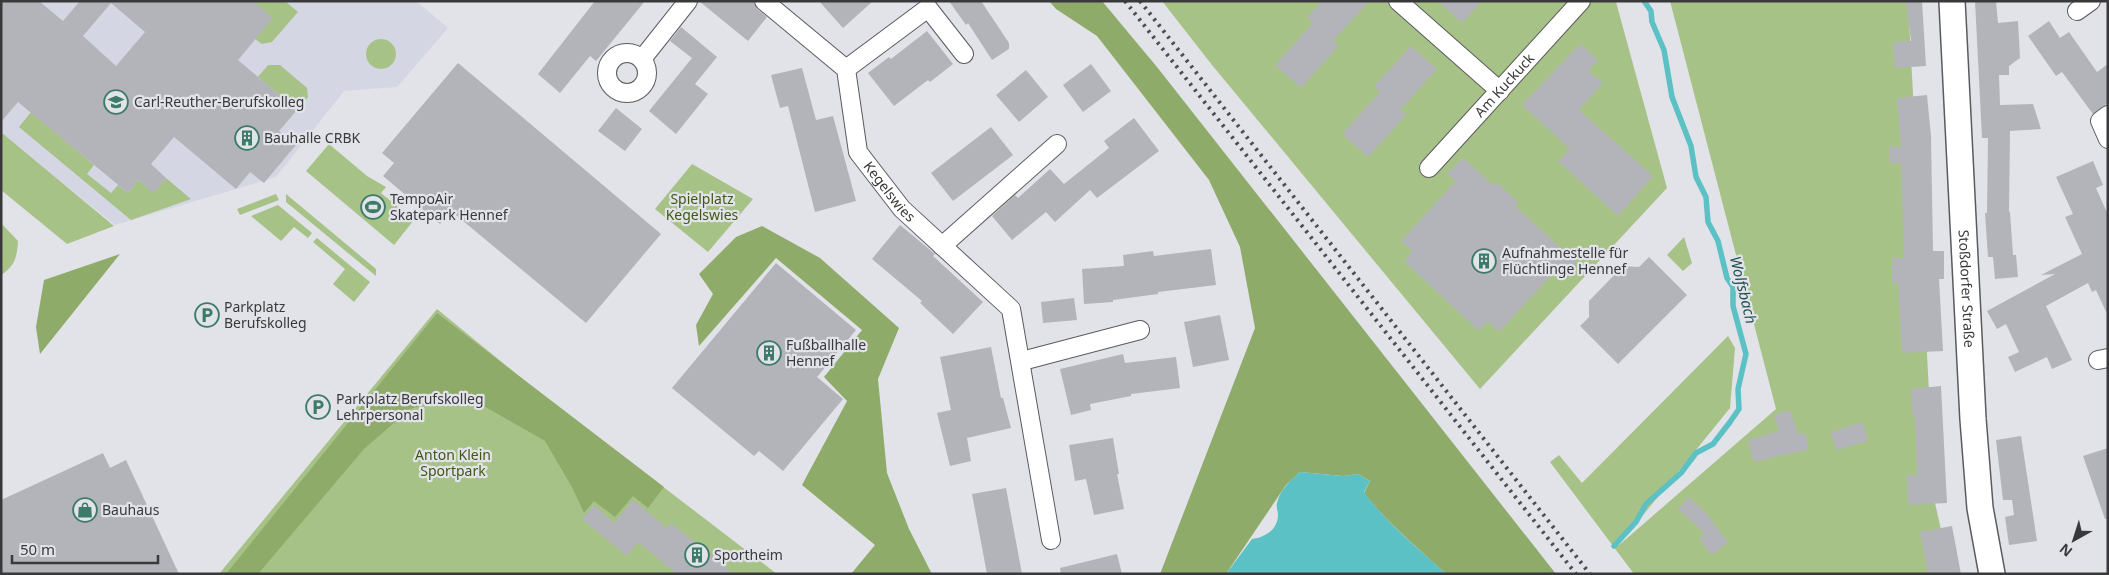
<svg xmlns="http://www.w3.org/2000/svg" width="2109" height="575" font-family="'Noto Sans',sans-serif">
<style>
.built{fill:#d4d6e3}
.green{fill:#a7c286}
.forest{fill:#8eab6a}
.water{fill:#5bc1c4}
.lines{fill:none;stroke-linecap:round;stroke-linejoin:round}
.stream{stroke:#5bc1c4;stroke-width:5.5}
.building{fill:#b3b4b9;fill-rule:evenodd}
.street-casing{stroke:#5a5b60;stroke-width:20}
.secondary-casing{stroke:#5a5b60;stroke-width:28}
.street{stroke:#fff;stroke-width:18}
.secondary{stroke:#fff;stroke-width:25}
.rail{stroke:#4d4d51;stroke-width:4;stroke-dasharray:2.5 5;stroke-linecap:butt}
.labels{text-anchor:middle;stroke-width:4.5;stroke-linejoin:round;paint-order:stroke}
.street-label{font-size:14px;fill:#39393c;stroke:#e2e3e9}
.poi-label{font-size:14px;fill:#39393c;stroke:#e2e3e9;text-anchor:start}
.park-label{font-size:14px;fill:#3e5812;stroke:#e2e3e9}
.water-label{font-size:15px;font-style:italic;fill:#204e4f;stroke:#e2e3e9}
</style>
<rect width="100%" height="100%" fill="#e2e3e9"/>
<path class="built" d="M 1,1 L 416,1 L 448,28 L 397,87 L 344,91 L 276,177 L 115,225 L 1,134 Z"/>
<g class="green">
<path d="M 253,1 L 285,1 L 298,12 L 272,42 L 262,44 L 255,39 Z"/>
<path d="M 1162,1 L 1612,1 L 1616,2 L 1667,188 L 1480,389 L 1212,65 Z"/>
<path d="M 1670,1 L 1908,1 L 1935,503 L 1951,574 L 1634,574 L 1550,462 L 1559,455 L 1582,483 L 1728,336 L 1735,348 L 1730,408 L 1618,546 L 1776,409 Z"/>
<circle cx="381" cy="54" r="15"/>
<path d="M 268,65 L 280,65 L 307,88 L 308,97 L 297,110 L 258,77 Z"/>
<path d="M 31,112 L 94,165 L 87,174 L 111,193 L 118,185 L 128,193 L 138,180 L 154,192 L 166,178 L 191,199 L 131,220 L 19,127 Z"/>
<path d="M 2,133 L 114,226 L 67,244 L 1,190 Z"/>
<path d="M 329,144 L 367,176 L 386,187 L 381,193 L 414,220 L 394,245 L 306,171 Z"/>
<path d="M 692,164 L 753,199 L 708,252 L 655,209 Z"/>
<path d="M 276,194 L 279,200 L 240,215 L 237,209 Z"/>
<path d="M 286,194 L 376,269 L 376,276 L 286,202 Z"/>
<path d="M 278,205 L 312,233 L 308,238 L 294,227 L 281,241 L 251,216 Z"/>
<path d="M 1,223 L 18,241 C 17,257 15,266 1,275 Z"/>
<path d="M 1684,237 L 1692,263 L 1683,271 L 1667,255 Z"/>
<path d="M 317,238 L 370,282 L 354,302 L 333,284 L 345,269 L 313,242 Z"/>
<path d="M 437,309 L 530,385 L 777,574 L 219,574 Z"/>
</g>
<g class="forest">
<path d="M 1049,1 L 1102,1 L 1157,67 L 1556,574 L 1446,574 C 1418,548 1387,523 1364,493 L 1370,481 L 1358,474 L 1343,476 L 1300,472 L 1286,485 L 1226,574 L 1160,574 L 1255,328 L 1240,247 L 1209,180 L 1097,36 L 1056,9 Z"/>
<path d="M 762,226 L 820,258 L 899,328 L 878,379 L 887,473 L 909,529 L 932,574 L 851,574 L 875,545 L 802,485 L 847,401 L 824,377 L 862,330 L 776,258 L 699,346 L 696,325 L 713,294 L 699,274 L 736,237 Z"/>
<path d="M 120,254 L 40,354 L 36,327 L 44,280 Z"/>
<path d="M 437,313 L 664,487 L 648,508 L 633,496 L 615,517 L 594,501 L 584,513 L 572,487 L 545,441 L 463,394 L 410,409 L 364,449 L 258,574 L 226,574 Z"/>
</g>
<path class="water" d="M 1300,472 L 1343,476 L 1358,474 L 1370,481 L 1364,492 C 1386,523 1418,548 1446,574 L 1226,574 L 1252,539 C 1265,538 1278,529 1278,515 C 1278,511 1276,507 1277,503 C 1280,490 1290,481 1300,472 Z"/>
<g class="lines">
<path class="stream" d="M 1614,546 L 1636,522 L 1646,504 L 1681,473 L 1696,453 L 1713,444 L 1730,422 L 1739,409 L 1738,389 L 1746,354 L 1733,306 L 1733,287 L 1727,278 L 1718,241 L 1708,222 L 1706,197 L 1696,177 L 1691,146 L 1672,97 L 1664,50 L 1652,22 L 1651,11 L 1644,1"/>
</g>
<g class="building">
<path d="M 1,1 L 39,1 L 63,21 L 80,1 L 253,1 L 273,18 L 238,60 L 297,110 L 279,131 L 296,145 L 264,183 L 250,172 L 236,189 L 174,137 L 151,164 L 166,178 L 154,193 L 138,180 L 128,193 L 18,102 L 1,122 ZM 111,3 L 145,32 L 116,66 L 83,36 Z"/>
<path d="M 595,1 L 645,1 L 596,61 L 590,56 L 560,93 L 538,74 Z"/>
<path d="M 699,1 L 753,1 L 757,9 L 767,17 L 748,41 Z"/>
<path d="M 819,1 L 873,1 L 843,28 Z"/>
<path d="M 949,1 L 981,1 L 1009,43 L 1009,49 L 992,60 L 968,23 L 966,25 Z"/>
<path d="M 1322,1 L 1369,1 L 1333,41 L 1339,46 L 1301,88 L 1275,65 L 1313,23 L 1307,18 Z"/>
<path d="M 1438,1 L 1482,1 L 1462,23 Z"/>
<path d="M 1906,1 L 1922,1 L 1926,66 L 1895,68 L 1893,42 L 1911,41 Z"/>
<path d="M 1975,1 L 1996,1 L 1998,23 L 2018,21 L 2020,58 L 2009,66 L 2009,75 L 1999,75 L 2000,105 L 2033,104 L 2041,129 L 2010,131 L 2009,212 L 2010,212 L 2013,255 L 2016,255 L 2018,277 L 1995,279 L 1993,257 L 1988,257 L 1985,213 L 1987,213 L 1988,138 L 1982,138 Z"/>
<path d="M 2049,21 L 2060,38 L 2069,32 L 2097,72 L 2108,64 L 2108,103 L 2093,114 L 2062,72 L 2056,76 L 2028,36 Z"/>
<path d="M 681,27 L 717,57 L 695,84 L 708,94 L 676,134 L 649,111 L 692,58 L 670,41 Z"/>
<path d="M 927,31 L 953,64 L 930,82 L 928,80 L 894,106 L 868,73 L 889,57 L 891,59 Z"/>
<path d="M 1580,44 L 1598,60 L 1588,71 L 1603,83 L 1579,110 L 1653,176 L 1618,216 L 1558,161 L 1570,149 L 1522,105 Z"/>
<path d="M 1411,46 L 1437,69 L 1400,110 L 1406,115 L 1368,157 L 1342,134 L 1380,92 L 1374,86 Z"/>
<path d="M 458,63 L 661,234 L 586,323 L 451,211 L 440,224 L 383,176 L 394,163 L 382,153 Z"/>
<path d="M 1091,64 L 1111,91 L 1083,112 L 1063,85 Z"/>
<path d="M 802,68 L 816,120 L 833,116 L 856,201 L 815,212 L 788,106 L 780,108 L 771,75 Z"/>
<path d="M 1026,70 L 1048,97 L 1019,122 L 996,95 Z"/>
<path d="M 1927,95 L 1931,136 L 1933,251 L 1944,251 L 1944,279 L 1939,279 L 1943,351 L 1902,353 L 1898,283 L 1892,283 L 1892,258 L 1904,258 L 1901,163 L 1889,163 L 1889,147 L 1901,147 L 1897,98 Z"/>
<path d="M 616,108 L 642,129 L 625,151 L 598,131 Z"/>
<path d="M 1134,118 L 1159,151 L 1097,198 L 1090,190 L 1055,222 L 1046,212 L 1012,240 L 992,216 L 1015,195 L 1018,198 L 1050,169 L 1064,184 L 1109,148 L 1104,141 Z"/>
<path d="M 991,127 L 1013,155 L 953,201 L 931,173 Z"/>
<path d="M 1463,158 L 1493,185 L 1496,182 L 1519,203 L 1515,206 L 1578,264 L 1562,280 L 1554,272 L 1499,332 L 1488,321 L 1479,331 L 1404,261 L 1412,251 L 1401,241 L 1456,181 L 1447,174 Z"/>
<path d="M 2093,161 L 2103,185 L 2096,188 L 2108,215 L 2108,316 L 2096,290 L 2092,292 L 2088,283 L 2046,306 L 2072,360 L 2052,369 L 2047,357 L 2015,372 L 2008,357 L 2019,352 L 2006,324 L 1997,329 L 1987,311 L 2055,274 L 2041,275 L 2082,254 L 2065,217 L 2073,214 L 2056,177 Z"/>
<path d="M 900,225 L 935,254 L 933,256 L 983,302 L 953,334 L 920,303 L 922,301 L 872,259 Z"/>
<path d="M 1211,249 L 1216,285 L 1158,292 L 1158,294 L 1113,300 L 1113,302 L 1084,304 L 1082,269 L 1124,266 L 1123,255 L 1153,251 L 1154,256 Z"/>
<path d="M 1649,257 L 1687,295 L 1618,364 L 1580,326 L 1589,317 L 1589,301 L 1623,266 L 1639,267 Z"/>
<path d="M 776,263 L 856,330 L 817,377 L 843,399 L 783,471 L 759,451 L 754,456 L 672,388 Z"/>
<path d="M 1074,298 L 1077,320 L 1043,323 L 1041,302 Z"/>
<path d="M 1220,315 L 1229,360 L 1193,367 L 1184,322 Z"/>
<path d="M 991,347 L 1001,398 L 1003,398 L 1011,428 L 967,438 L 971,461 L 950,466 L 937,413 L 951,410 L 940,357 Z"/>
<path d="M 1123,354 L 1125,363 L 1176,357 L 1180,388 L 1131,394 L 1131,396 L 1090,404 L 1091,410 L 1071,415 L 1060,369 Z"/>
<path d="M 1941,386 L 1947,503 L 1908,505 L 1907,475 L 1917,475 L 1915,416 L 1913,417 L 1911,389 Z"/>
<path d="M 1790,410 L 1798,434 L 1805,433 L 1809,449 L 1754,462 L 1748,440 L 1779,431 L 1774,415 Z"/>
<path d="M 1863,422 L 1868,441 L 1836,450 L 1831,432 Z"/>
<path d="M 2021,436 L 2037,541 L 2009,545 L 2005,517 L 2014,515 L 2012,500 L 2003,500 L 1996,440 Z"/>
<path d="M 1113,438 L 1119,474 L 1117,474 L 1124,509 L 1094,515 L 1086,479 L 1075,481 L 1069,445 Z"/>
<path d="M 2108,448 L 2108,519 L 2105,519 L 2083,456 Z"/>
<path d="M 103,453 L 110,468 L 126,460 L 179,574 L 1,574 L 1,500 Z"/>
<path d="M 1006,488 L 1022,574 L 987,574 L 972,494 Z"/>
<path d="M 1689,497 L 1706,513 L 1728,542 L 1712,555 L 1699,539 L 1705,534 L 1678,509 Z"/>
<path d="M 633,500 L 667,528 L 671,523 L 734,574 L 677,574 L 638,542 L 627,556 L 582,519 L 594,505 L 614,523 Z"/>
<path d="M 1952,526 L 1961,574 L 1928,574 L 1920,532 Z"/>
<path d="M 1117,554 L 1122,574 L 1061,574 L 1060,568 Z"/>
</g>
<g class="lines">
<g class="street-casing">
<g id="street">
<path id="s1" d="M 764,1 L 846,69 L 858,152 L 902,209 L 1011,309 L 1051,540"/>
<path d="M 1398,1 L 1500,91"/>
<path d="M 2077,11 L 2091,1"/>
<circle cx="627" cy="73" r="20"/>
<path d="M 642,59 L 688,1"/>
<path d="M 846,69 L 928,8 L 964,54"/>
<path d="M 2108,115 L 2100,121 L 2108,139"/>
<path id="s2" d="M 1429,168 L 1581,1"/>
<path d="M 942,246 L 1057,144"/>
<path d="M 2098,360 L 2108,358"/>
<path d="M 1022,361 L 1140,330"/>
</g>
</g>
<g class="secondary-casing">
<g id="secondary">
<path id="s3" d="M 1952,1 L 1973,419 L 1980,508 L 1992,574"/>
</g>
</g>
<use href="#street" class="street"/>
<use href="#secondary" class="secondary"/>
<g class="rail">
<path d="M 1125,1 L 1576,574"/>
<path d="M 1140,1 L 1590,574"/>
</g>
</g>
<defs>
<g id="school-ring" transform="scale(1.25)"><circle r="9.5" fill="#e2e3e9" stroke="#3d7b69" stroke-width="1.5"/><path d="M0-5L7-2L0 1L-7-2ZM-4 1L0 2.5L4 1V4Q0 6-4 4Z" fill="#3d7b69"/></g>
<g id="building-ring" transform="scale(1.25)"><circle r="9.5" fill="#e2e3e9" stroke="#3d7b69" stroke-width="1.5"/><path d="M-4-6H4V6H1V3H-1V6H-4ZM-2.5-4.3h1.7v1.8h-1.7ZM.8-4.3h1.7v1.8H.8ZM-2.5-1h1.7V.8h-1.7ZM.8-1h1.7V.8H.8Z" fill="#3d7b69"/></g>
<g id="stadium-ring" transform="scale(1.25)"><circle r="9.5" fill="#e2e3e9" stroke="#3d7b69" stroke-width="1.5"/><path d="M0-5a6.5 5 0 1 0 0 10a6.5 5 0 1 0 0-10ZM-3.5-1.8h7v3.6h-7Z" fill="#3d7b69"/></g>
<g id="parking-ring" transform="scale(1.25)"><circle r="9.5" fill="#e2e3e9" stroke="#3d7b69" stroke-width="1.5"/><path d="M-3.5-5.5H1a3.5 3.5 0 0 1 0 7H-1V5.5H-3.5ZM-1-3.4V-.6H.8a1.4 1.4 0 0 0 0-2.8Z" fill="#3d7b69"/></g>
<g id="shop-ring" transform="scale(1.25)"><circle r="9.5" fill="#e2e3e9" stroke="#3d7b69" stroke-width="1.5"/><path d="M-5-2.5h2.3a2.7 3.5 0 0 1 5.4 0H5L5.5 6h-11ZM-1.5-2.5h3a1.5 2.3 0 0 0-3 0Z" fill="#3d7b69"/></g>
</defs>
<g fill-rule="evenodd">
<use href="#school-ring" x="116" y="102"/>
<use href="#building-ring" x="247" y="138"/>
<use href="#stadium-ring" x="373" y="207"/>
<use href="#building-ring" x="1484" y="261"/>
<use href="#parking-ring" x="207" y="315"/>
<use href="#building-ring" x="769" y="353"/>
<use href="#parking-ring" x="318" y="407"/>
<use href="#shop-ring" x="85" y="510"/>
<use href="#building-ring" x="697" y="555"/>
</g>
<g class="labels">
<g class="street-label">
<text dy="5" stroke="none"><textPath href="#s2" startOffset="112">Am Kuckuck</textPath></text>
<text dy="5" stroke="none"><textPath href="#s1" startOffset="241">Kegelswies</textPath></text>
<text dy="5" stroke="none"><textPath href="#s3" startOffset="288">Stoßdorfer Straße</textPath></text>
</g>
<g class="poi-label">
<text x="134" y="107">Carl-Reuther-Berufskolleg</text>
<text x="264" y="143">Bauhalle CRBK</text>
<text x="390" y="204">TempoAir<tspan x="390" dy="16">Skatepark Hennef</tspan></text>
<text x="1502" y="258">Aufnahmestelle für<tspan x="1502" dy="16">Flüchtlinge Hennef</tspan></text>
<text x="224" y="312">Parkplatz<tspan x="224" dy="16">Berufskolleg</tspan></text>
<text x="786" y="350">Fußballhalle<tspan x="786" dy="16">Hennef</tspan></text>
<text x="336" y="404">Parkplatz Berufskolleg<tspan x="336" dy="16">Lehrpersonal</tspan></text>
<text x="102" y="515">Bauhaus</text>
<text x="714" y="560">Sportheim</text>
</g>
<g class="park-label">
<text x="702" y="204">Spielplatz<tspan x="702" dy="16">Kegelswies</tspan></text>
<text x="453" y="460">Anton Klein<tspan x="453" dy="16">Sportpark</tspan></text>
</g>
<g class="water-label">
<text transform="translate(1743 290) rotate(76)" y="5">Wolfsbach</text>
</g>
</g>
<rect width="2109" height="575" fill="none" stroke="#39393c" stroke-width="5"/>
<g transform="translate(2074 540) rotate(219)" stroke="#e2e3e9" stroke-width="4" paint-order="stroke">
<path d="M0-4L9 19L0 12L-9 19Z" fill="#39393c"/>
<text y="-8" font-size="14" font-weight="bold" text-anchor="middle" fill="#39393c">N</text>
</g>
<path d="M12 555v8h146v-8" fill="none" stroke="#39393c" stroke-width="2.5"/>
<text x="20" y="555" font-size="15" fill="#39393c" stroke="#e2e3e9" stroke-width="4" paint-order="stroke">50 m</text>
</svg>
